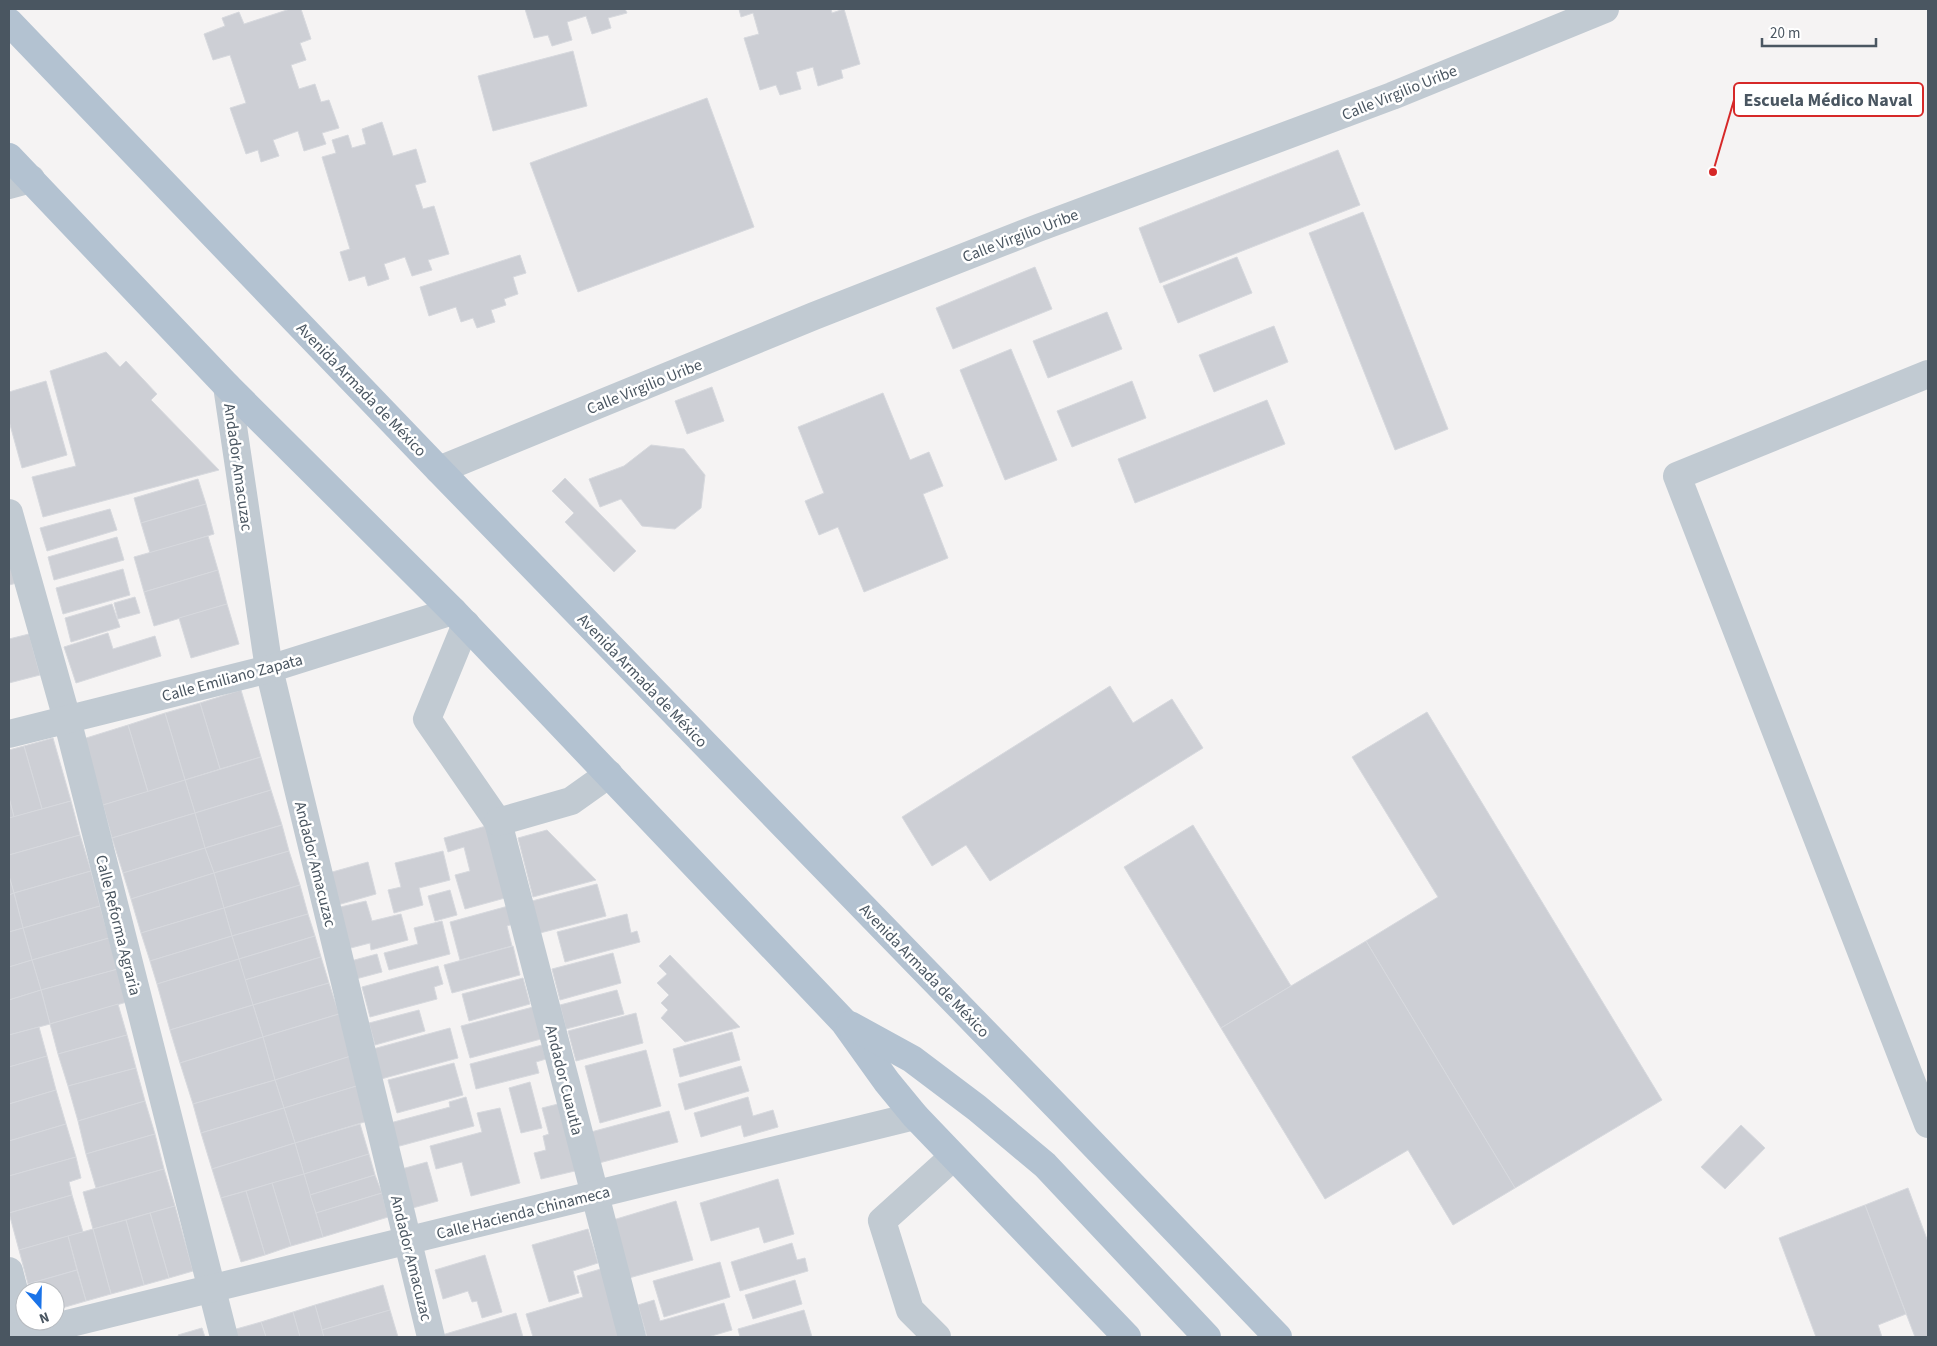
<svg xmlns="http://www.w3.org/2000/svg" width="1937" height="1346" font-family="'Source Sans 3',sans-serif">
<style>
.building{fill:#cdcfd5;stroke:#d7d9de}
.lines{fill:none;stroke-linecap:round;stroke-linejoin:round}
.minor{stroke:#c1cad2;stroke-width:28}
.major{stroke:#b3c2d1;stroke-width:28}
.labels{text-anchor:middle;stroke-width:5;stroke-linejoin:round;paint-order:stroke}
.street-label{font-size:16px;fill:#4a5661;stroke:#fff}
.leader{fill:none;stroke:#d62828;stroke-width:2}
.callout-dot{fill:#d62828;stroke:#fff;stroke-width:2}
.callout{fill:#fff;stroke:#d62828;stroke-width:2}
.callout-label{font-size:18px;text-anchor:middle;font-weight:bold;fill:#4a5661}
</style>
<rect width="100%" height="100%" fill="#f5f3f3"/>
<g class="building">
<path d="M 290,9 L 301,9 L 311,39 L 300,43 L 306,60 L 291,65 L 299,89 L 315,84 L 321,102 L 329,100 L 339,128 L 322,133 L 326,144 L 304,151 L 298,131 L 273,140 L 279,156 L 261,162 L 258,150 L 246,154 L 230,108 L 246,103 L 230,55 L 213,60 L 204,34 L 225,26 L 222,18 L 239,12 L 244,24 Z"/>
<path d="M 525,9 L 625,9 L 627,13 L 608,18 L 611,28 L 592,34 L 586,16 L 567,22 L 572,40 L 552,46 L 548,35 L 534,38 Z"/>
<path d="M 739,9 L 831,9 L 832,13 L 844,9 L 860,64 L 841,70 L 843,78 L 818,86 L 813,67 L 796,72 L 801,89 L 780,95 L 776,85 L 760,90 L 744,38 L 759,34 L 753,13 L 741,17 Z"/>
<path d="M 573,51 L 587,106 L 493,131 L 478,76 Z"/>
<path d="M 707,98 L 754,227 L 578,292 L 530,163 Z"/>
<path d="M 382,122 L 393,156 L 416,149 L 426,182 L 415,185 L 423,209 L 434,206 L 449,254 L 428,260 L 432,270 L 412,276 L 405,257 L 384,264 L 389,279 L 368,286 L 365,276 L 349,281 L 340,252 L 350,249 L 322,157 L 336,153 L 332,140 L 348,135 L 352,148 L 366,144 L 362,129 Z"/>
<path d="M 1338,150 L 1360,205 L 1160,283 L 1139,228 Z"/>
<path d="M 1363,212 L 1448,429 L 1395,450 L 1309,233 Z"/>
<path d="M 520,255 L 526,273 L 513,277 L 518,294 L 504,299 L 506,305 L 491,310 L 495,322 L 477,328 L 473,318 L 461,322 L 456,307 L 429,316 L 420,287 Z"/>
<path d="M 1237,257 L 1252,293 L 1178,323 L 1163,286 Z"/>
<path d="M 1035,267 L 1052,309 L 953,349 L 936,308 Z"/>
<path d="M 1107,312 L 1122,349 L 1048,378 L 1033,341 Z"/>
<path d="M 1274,326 L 1288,362 L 1214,392 L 1199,355 Z"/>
<path d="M 1011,349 L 1057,460 L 1005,480 L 960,370 Z"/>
<path d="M 106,352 L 120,367 L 126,361 L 157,394 L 151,400 L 219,470 L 43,517 L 32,477 L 76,466 L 50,371 Z"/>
<path d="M 46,381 L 67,455 L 22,468 L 9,421 L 9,392 Z"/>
<path d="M 1132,381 L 1146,418 L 1072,447 L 1057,411 Z"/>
<path d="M 712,387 L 724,421 L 687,434 L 675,401 Z"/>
<path d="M 883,393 L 910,460 L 929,452 L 943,486 L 923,494 L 948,558 L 864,592 L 838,527 L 819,535 L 805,501 L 824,493 L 798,427 Z"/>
<path d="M 1267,400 L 1285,444 L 1135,503 L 1118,459 Z"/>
<path d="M 651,445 L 684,449 L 705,475 L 701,508 L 675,529 L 642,526 L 621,499 L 600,507 L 589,479 L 624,466 Z"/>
<path d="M 565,478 L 636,551 L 614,572 L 565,522 L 574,513 L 552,491 Z"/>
<path d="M 198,479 L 206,504 L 141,523 L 134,498 Z"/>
<path d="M 206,504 L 214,534 L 150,553 L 141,523 Z"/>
<path d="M 110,509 L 117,530 L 47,551 L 40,528 Z"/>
<path d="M 208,536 L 218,570 L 144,592 L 134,557 Z"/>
<path d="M 117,537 L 124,560 L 54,580 L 48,557 Z"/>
<path d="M 9,559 L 17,583 L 9,585 Z"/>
<path d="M 123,569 L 130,595 L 63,614 L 56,588 Z"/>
<path d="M 218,570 L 227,604 L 154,626 L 144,592 Z"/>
<path d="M 135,597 L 140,613 L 118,619 L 114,603 Z"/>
<path d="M 112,604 L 120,627 L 71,642 L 65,618 Z"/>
<path d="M 227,604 L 239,644 L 191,658 L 179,618 Z"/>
<path d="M 108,633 L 113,649 L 155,636 L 161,656 L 76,683 L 64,647 Z"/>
<path d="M 29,634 L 40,675 L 9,683 L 9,639 Z"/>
<path d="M 1110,686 L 1133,723 L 1172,699 L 1203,748 L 990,881 L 966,845 L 932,866 L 902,817 Z"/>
<path d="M 241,690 L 261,757 L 220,769 L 200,703 Z"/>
<path d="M 200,703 L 220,769 L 185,780 L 165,713 Z"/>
<path d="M 1427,712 L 1662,1100 L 1515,1188 L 1366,941 L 1438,897 L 1352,757 Z"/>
<path d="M 165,713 L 185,780 L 148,792 L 128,725 Z"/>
<path d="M 128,725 L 148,792 L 103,805 L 83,739 Z"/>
<path d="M 53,738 L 71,801 L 42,809 L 24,746 Z"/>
<path d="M 24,746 L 42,809 L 14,817 L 9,798 L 9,750 Z"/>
<path d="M 261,757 L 271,790 L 195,813 L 185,780 Z"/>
<path d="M 185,780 L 195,813 L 112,838 L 103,805 Z"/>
<path d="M 271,790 L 282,825 L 205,848 L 195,813 Z"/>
<path d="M 9,798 L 14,817 L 9,818 Z"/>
<path d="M 71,801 L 80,835 L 9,855 L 9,818 Z"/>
<path d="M 195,813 L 205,848 L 123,873 L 112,838 Z"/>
<path d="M 282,825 L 289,851 L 214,873 L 205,848 Z"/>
<path d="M 1193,825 L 1291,986 L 1221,1028 L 1124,867 Z"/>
<path d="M 486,826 L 505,898 L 465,909 L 455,875 L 470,871 L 464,847 L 448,852 L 444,838 Z"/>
<path d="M 547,830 L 596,880 L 533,897 L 518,838 Z"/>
<path d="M 80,835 L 91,871 L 14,893 L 9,876 L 9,855 Z"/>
<path d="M 205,848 L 214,873 L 131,899 L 123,873 Z"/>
<path d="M 289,851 L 300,885 L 224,908 L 214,873 Z"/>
<path d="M 443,851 L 450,880 L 419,888 L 423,905 L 394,913 L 388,890 L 401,887 L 395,863 Z"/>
<path d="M 368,862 L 376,894 L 334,906 L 325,874 Z"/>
<path d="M 91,871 L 100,906 L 23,928 L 14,893 Z"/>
<path d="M 214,873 L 224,908 L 141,933 L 131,899 Z"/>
<path d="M 9,876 L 14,893 L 9,895 Z"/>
<path d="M 597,884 L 606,916 L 540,933 L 532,901 Z"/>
<path d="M 300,885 L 308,914 L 232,936 L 224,908 Z"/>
<path d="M 450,890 L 457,915 L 435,921 L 428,896 Z"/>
<path d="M 14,893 L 23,928 L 9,932 L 9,895 Z"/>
<path d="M 366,901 L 372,921 L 401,914 L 408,940 L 371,950 L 370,943 L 343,950 L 332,909 Z"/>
<path d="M 512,905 L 516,923 L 507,926 L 512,946 L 460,960 L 450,922 Z"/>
<path d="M 100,906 L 109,938 L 32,960 L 23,928 Z"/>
<path d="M 224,908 L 232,936 L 150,961 L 141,933 Z"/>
<path d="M 308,914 L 315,936 L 239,959 L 232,936 Z"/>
<path d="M 627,914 L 631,933 L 637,931 L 640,942 L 565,962 L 557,932 Z"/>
<path d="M 442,921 L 450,954 L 389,970 L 384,953 L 418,944 L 414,928 Z"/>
<path d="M 23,928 L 32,960 L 9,967 L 9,932 Z"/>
<path d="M 232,936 L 239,959 L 157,984 L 150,961 Z"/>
<path d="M 315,936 L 321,957 L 245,980 L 239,959 Z"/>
<path d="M 109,938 L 118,969 L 41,990 L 32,960 Z"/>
<path d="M 1366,941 L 1515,1188 L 1453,1225 L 1408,1150 L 1325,1199 L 1221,1028 Z"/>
<path d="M 513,946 L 520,975 L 452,993 L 444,965 Z"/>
<path d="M 613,953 L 621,983 L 560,1000 L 552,969 Z"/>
<path d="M 377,954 L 382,972 L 352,980 L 347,962 Z"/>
<path d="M 670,955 L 740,1027 L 685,1042 L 661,1018 L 668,1010 L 661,1003 L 669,995 L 657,983 L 667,974 L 659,966 Z"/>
<path d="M 321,957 L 329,983 L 253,1005 L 245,980 Z"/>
<path d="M 239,959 L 253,1005 L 170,1030 L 157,984 Z"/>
<path d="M 32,960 L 41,990 L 9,1000 L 9,967 Z"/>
<path d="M 438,966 L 443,984 L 434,987 L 437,999 L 370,1017 L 362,987 Z"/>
<path d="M 118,969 L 127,1002 L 50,1024 L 41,990 Z"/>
<path d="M 523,978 L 530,1004 L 469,1021 L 462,994 Z"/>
<path d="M 329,983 L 339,1014 L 263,1037 L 253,1005 Z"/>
<path d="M 41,990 L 50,1024 L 9,1035 L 9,1000 Z"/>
<path d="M 617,990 L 624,1014 L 566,1029 L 560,1005 Z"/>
<path d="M 118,1004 L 127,1035 L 58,1054 L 50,1024 Z"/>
<path d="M 253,1005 L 263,1037 L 180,1063 L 170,1030 Z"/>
<path d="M 533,1007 L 541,1039 L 470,1058 L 461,1026 Z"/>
<path d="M 419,1010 L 425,1031 L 375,1045 L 369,1023 Z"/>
<path d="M 636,1013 L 643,1043 L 576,1061 L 568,1031 Z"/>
<path d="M 339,1014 L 351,1056 L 275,1080 L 263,1037 Z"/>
<path d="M 39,1027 L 47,1056 L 9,1067 L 9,1035 Z"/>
<path d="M 450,1028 L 458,1058 L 381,1079 L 373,1049 Z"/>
<path d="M 732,1032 L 740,1060 L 680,1077 L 673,1049 Z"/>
<path d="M 127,1035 L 136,1068 L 68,1086 L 58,1054 Z"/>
<path d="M 263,1037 L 275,1080 L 193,1104 L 180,1063 Z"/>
<path d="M 542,1045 L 546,1059 L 536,1062 L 539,1073 L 476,1089 L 470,1064 Z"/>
<path d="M 646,1050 L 661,1106 L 600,1123 L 585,1066 Z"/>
<path d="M 47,1056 L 56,1090 L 9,1104 L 9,1067 Z"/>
<path d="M 351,1056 L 360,1085 L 284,1108 L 275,1080 Z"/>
<path d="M 454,1063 L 463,1095 L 397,1113 L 388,1080 Z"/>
<path d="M 741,1066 L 749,1091 L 685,1110 L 678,1084 Z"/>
<path d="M 136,1068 L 145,1101 L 78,1121 L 68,1086 Z"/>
<path d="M 275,1080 L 284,1108 L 201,1133 L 193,1104 Z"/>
<path d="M 530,1082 L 542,1128 L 521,1133 L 509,1088 Z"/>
<path d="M 360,1085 L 371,1120 L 295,1143 L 284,1108 Z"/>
<path d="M 56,1090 L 66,1124 L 9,1141 L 9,1104 Z"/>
<path d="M 466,1097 L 474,1126 L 396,1147 L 390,1123 L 450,1107 L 449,1102 Z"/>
<path d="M 748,1097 L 753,1116 L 773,1110 L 778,1127 L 744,1137 L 741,1125 L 701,1137 L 694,1113 Z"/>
<path d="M 145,1101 L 155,1134 L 86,1154 L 78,1121 Z"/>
<path d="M 562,1103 L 579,1170 L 541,1179 L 534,1153 L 546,1150 L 543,1136 L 549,1134 L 542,1108 Z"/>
<path d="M 284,1108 L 295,1143 L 212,1169 L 201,1133 Z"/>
<path d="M 500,1108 L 520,1183 L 471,1196 L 462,1162 L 436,1169 L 430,1146 L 482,1132 L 477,1113 Z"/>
<path d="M 669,1111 L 678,1142 L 599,1163 L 591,1132 Z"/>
<path d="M 66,1124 L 76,1157 L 9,1176 L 9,1141 Z"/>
<path d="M 360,1124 L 369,1154 L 304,1174 L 295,1143 Z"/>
<path d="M 1741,1125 L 1765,1148 L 1725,1189 L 1701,1167 Z"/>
<path d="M 155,1134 L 164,1169 L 96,1188 L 86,1154 Z"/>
<path d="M 295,1143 L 304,1174 L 221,1198 L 212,1169 Z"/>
<path d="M 369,1154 L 375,1175 L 310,1195 L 304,1174 Z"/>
<path d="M 76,1157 L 81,1178 L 69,1182 L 72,1195 L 9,1213 L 9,1176 Z"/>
<path d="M 427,1162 L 438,1201 L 409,1209 L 398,1170 Z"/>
<path d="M 164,1169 L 175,1206 L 93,1229 L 83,1192 Z"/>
<path d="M 304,1174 L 323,1237 L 291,1246 L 272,1183 Z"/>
<path d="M 375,1175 L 382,1193 L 316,1213 L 310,1195 Z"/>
<path d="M 778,1179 L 794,1234 L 764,1243 L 759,1227 L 711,1241 L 700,1203 Z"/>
<path d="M 272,1183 L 291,1246 L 265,1255 L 246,1191 Z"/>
<path d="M 1908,1188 L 1928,1242 L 1928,1337 L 1915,1337 L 1865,1205 Z"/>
<path d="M 246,1191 L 265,1255 L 241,1262 L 221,1198 Z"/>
<path d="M 382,1193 L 388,1217 L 323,1237 L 316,1213 Z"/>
<path d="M 72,1195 L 83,1232 L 19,1250 L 9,1213 Z"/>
<path d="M 676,1201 L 693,1260 L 629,1278 L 613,1220 Z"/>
<path d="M 1865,1205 L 1906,1314 L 1878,1325 L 1882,1337 L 1816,1337 L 1779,1238 Z"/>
<path d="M 175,1206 L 193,1271 L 169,1278 L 150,1213 Z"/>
<path d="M 150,1213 L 169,1278 L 144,1285 L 126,1220 Z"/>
<path d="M 126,1220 L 144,1285 L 111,1294 L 93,1229 Z"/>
<path d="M 93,1229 L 111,1294 L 86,1301 L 68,1236 Z"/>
<path d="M 588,1229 L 598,1263 L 573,1271 L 579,1293 L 549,1302 L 532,1245 Z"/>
<path d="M 68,1236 L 77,1270 L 28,1284 L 19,1250 Z"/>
<path d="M 792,1243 L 797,1260 L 805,1258 L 808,1271 L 740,1291 L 731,1262 Z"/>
<path d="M 485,1255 L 502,1312 L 482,1318 L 477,1301 L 472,1302 L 468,1291 L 443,1299 L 435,1270 Z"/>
<path d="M 720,1262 L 730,1297 L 664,1317 L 653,1281 Z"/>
<path d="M 604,1268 L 624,1337 L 533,1337 L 526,1314 L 583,1297 L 577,1276 Z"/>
<path d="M 77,1270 L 86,1301 L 55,1310 L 55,1291 L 30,1291 L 28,1284 Z"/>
<path d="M 795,1280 L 802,1304 L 753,1319 L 745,1295 Z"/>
<path d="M 383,1285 L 390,1310 L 322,1330 L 315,1305 Z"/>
<path d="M 654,1300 L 660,1321 L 724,1303 L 732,1330 L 708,1337 L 647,1337 L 638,1305 Z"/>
<path d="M 315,1305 L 324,1337 L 300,1337 L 293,1312 Z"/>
<path d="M 390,1310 L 398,1337 L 324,1337 L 322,1330 Z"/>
<path d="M 804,1310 L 812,1337 L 740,1337 L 738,1329 Z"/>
<path d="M 293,1312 L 300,1337 L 266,1337 L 261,1322 Z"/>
<path d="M 516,1313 L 523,1337 L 443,1337 L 442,1335 Z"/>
<path d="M 261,1322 L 266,1337 L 231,1337 L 229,1331 Z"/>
<path d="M 202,1328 L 205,1337 L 179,1337 L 178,1335 Z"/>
</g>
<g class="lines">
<g class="minor">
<path d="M 9,185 L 31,179"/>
<path d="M 1928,374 L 1677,476 L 1928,1124"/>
<path d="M 227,386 L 269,669 L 431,1337"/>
<path d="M 439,470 L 814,316 L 1038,228 L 1392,96 L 1605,9"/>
<path d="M 9,513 L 67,719 L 224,1337"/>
<path d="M 466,624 L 427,719 L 498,822 L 632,1337"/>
<path d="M 9,734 L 269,669 L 453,611"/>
<path d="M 498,822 L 571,801 L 609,774"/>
<path d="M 9,1271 L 26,1337"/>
<path d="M 14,1337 L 915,1116"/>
<path d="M 937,1337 L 910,1310 L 882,1221 L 953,1157"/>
</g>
<g class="major">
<path d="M 9,22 L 439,470 L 1064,1114 L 1278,1337"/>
<path d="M 9,157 L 227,386 L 453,611 L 844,1022 L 887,1082 L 915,1116 L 1127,1337"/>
<path d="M 850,1025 L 912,1059 L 977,1108 L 1045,1165 L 1207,1337"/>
</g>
</g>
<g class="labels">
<g class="street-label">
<text transform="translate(1399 92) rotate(-22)" y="6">Calle Virgilio Uribe</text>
<text transform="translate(1020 235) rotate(-21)" y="6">Calle Virgilio Uribe</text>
<text transform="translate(644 386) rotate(-22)" y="6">Calle Virgilio Uribe</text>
<text transform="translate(362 389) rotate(46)" y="6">Avenida Armada de México</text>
<text transform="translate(239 467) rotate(82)" y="6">Andador Amacuzac</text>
<text transform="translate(232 677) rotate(-15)" y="6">Calle Emiliano Zapata</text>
<text transform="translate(643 680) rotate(46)" y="6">Avenida Armada de México</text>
<text transform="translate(316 864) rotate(76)" y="6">Andador Amacuzac</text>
<text transform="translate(119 925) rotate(76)" y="6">Calle Reforma Agraria</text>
<text transform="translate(925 970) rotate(46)" y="6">Avenida Armada de México</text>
<text transform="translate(565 1080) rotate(76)" y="6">Andador Cuautla</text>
<text transform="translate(523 1212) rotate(-14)" y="6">Calle Hacienda Chinameca</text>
<text transform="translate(412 1258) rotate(76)" y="6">Andador Amacuzac</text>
</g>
</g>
<path class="leader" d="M1713 172L1734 100"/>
<circle class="callout-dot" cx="1713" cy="172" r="5"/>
<rect class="callout" x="1734" y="83" width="189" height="33" rx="5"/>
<g class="callout-label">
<text x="1828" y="106">Escuela Médico Naval</text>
</g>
<rect width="1937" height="1346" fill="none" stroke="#4a5661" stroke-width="20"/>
<g transform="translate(40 1306) rotate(160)"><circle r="24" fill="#ffffff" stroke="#b7bbc0"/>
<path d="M0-4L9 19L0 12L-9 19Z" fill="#1a73e8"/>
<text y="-8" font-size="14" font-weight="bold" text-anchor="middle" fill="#4a5661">N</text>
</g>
<path d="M1762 38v8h114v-8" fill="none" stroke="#4a5661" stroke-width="2.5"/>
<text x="1770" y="38" font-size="15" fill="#4a5661" stroke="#ffffff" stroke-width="4" paint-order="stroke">20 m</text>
</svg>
